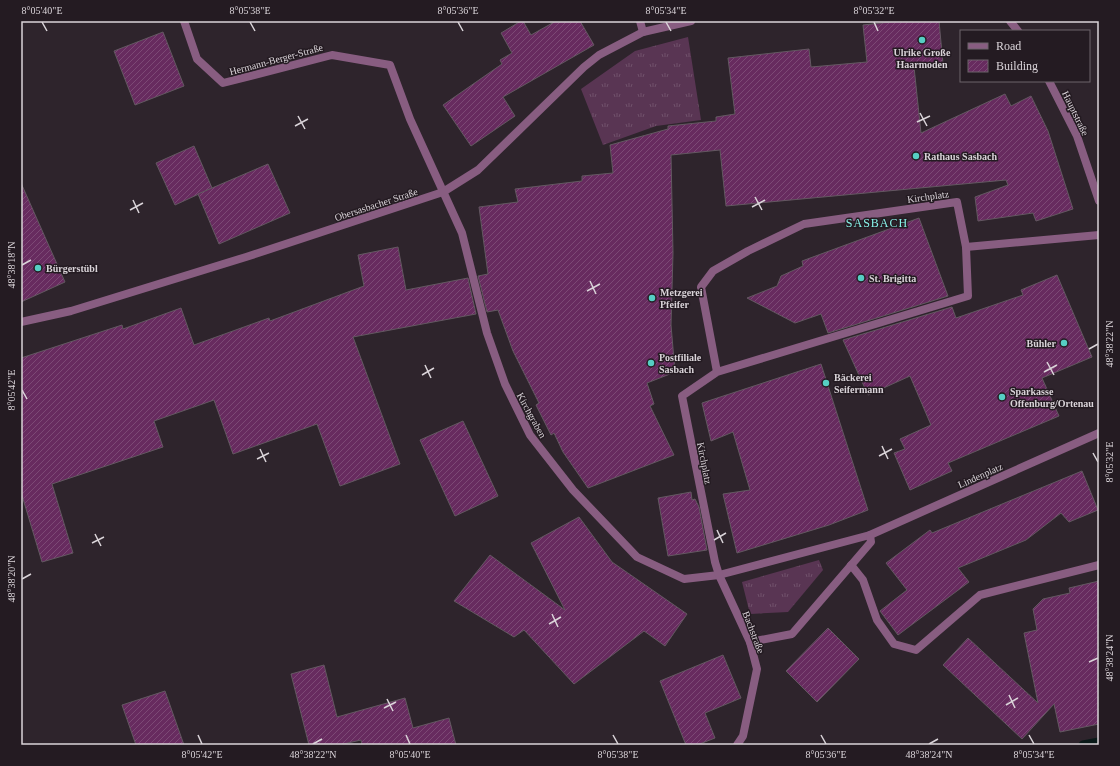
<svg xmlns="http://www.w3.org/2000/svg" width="1120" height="766" font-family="'Times New Roman',serif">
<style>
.grass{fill:url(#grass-tufts)}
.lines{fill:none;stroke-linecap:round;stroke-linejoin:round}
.stream{stroke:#0a1a19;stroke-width:9}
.building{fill:url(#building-hatch);stroke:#635861}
.service{stroke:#885d81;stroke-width:8}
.minor{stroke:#885d81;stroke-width:8}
.tertiary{stroke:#885d81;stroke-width:8}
.ticks{fill:none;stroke:#dad4d9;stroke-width:1.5}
.poi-dot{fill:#56cec4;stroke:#241b22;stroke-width:1.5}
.labels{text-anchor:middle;stroke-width:3;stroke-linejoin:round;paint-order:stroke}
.poi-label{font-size:10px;font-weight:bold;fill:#dad4d9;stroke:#241b22;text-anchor:start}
.street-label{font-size:10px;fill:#dad4d9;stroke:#241b22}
.quarter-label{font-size:12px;letter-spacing:1px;fill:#89f3e9;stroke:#241b22}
.neatline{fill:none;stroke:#dad4d9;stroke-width:1.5}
.ticks-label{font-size:10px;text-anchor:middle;fill:#dad4d9}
</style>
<defs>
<pattern id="grass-tufts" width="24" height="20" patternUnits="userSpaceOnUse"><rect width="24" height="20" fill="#593553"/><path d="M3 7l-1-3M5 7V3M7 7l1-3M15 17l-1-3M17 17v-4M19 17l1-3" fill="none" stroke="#70516b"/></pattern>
<pattern id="building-hatch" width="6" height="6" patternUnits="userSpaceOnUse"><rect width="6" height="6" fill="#672b5f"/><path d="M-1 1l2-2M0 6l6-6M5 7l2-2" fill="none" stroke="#7c4975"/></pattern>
</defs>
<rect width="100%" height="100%" fill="#2e242c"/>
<g class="grass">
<path d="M 688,37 L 701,120 L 656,126 L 603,145 L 581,89 L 635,51 Z"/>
<path d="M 819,560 L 823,570 L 788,612 L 750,614 L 742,582 Z"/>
</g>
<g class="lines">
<path class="stream" d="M 1083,745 L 1099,742"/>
</g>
<g class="building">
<path d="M 521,21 L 523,21 L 531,35 L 556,21 L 580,21 L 594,45 L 503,97 L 515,116 L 471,146 L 443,105 L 502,64 L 500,60 L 512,53 L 501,33 Z"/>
<path d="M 899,21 L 939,21 L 943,64 L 914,67 L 921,133 L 1005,94 L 1011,106 L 1031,96 L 1048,131 L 1073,209 L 1036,221 L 1033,213 L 978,221 L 975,197 L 1008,185 L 1006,180 L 726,206 L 720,150 L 671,155 L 673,253 L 671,325 L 675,372 L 647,383 L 654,404 L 650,406 L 674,455 L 588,488 L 563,452 L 554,433 L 551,435 L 536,405 L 539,403 L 513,351 L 498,310 L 487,312 L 478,276 L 488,274 L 479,207 L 518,202 L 515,189 L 582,181 L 582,176 L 613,173 L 610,145 L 668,129 L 668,126 L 716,121 L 716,117 L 735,114 L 728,58 L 809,49 L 811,67 L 867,62 L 863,25 Z"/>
<path d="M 163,32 L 184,86 L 135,105 L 114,51 Z"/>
<path d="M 194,146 L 212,188 L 175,205 L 156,163 Z"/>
<path d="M 268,164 L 290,213 L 219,244 L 198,194 Z"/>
<path d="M 21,183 L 65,282 L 21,302 Z"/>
<path d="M 919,218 L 948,296 L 828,333 L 821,314 L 795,323 L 747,298 L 777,286 L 781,276 L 803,266 L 802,261 Z"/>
<path d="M 398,247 L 406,290 L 468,278 L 476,314 L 353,337 L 400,464 L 340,486 L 317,424 L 233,454 L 214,400 L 154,421 L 163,447 L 52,484 L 73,553 L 42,562 L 21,492 L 21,358 L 122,325 L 123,329 L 181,308 L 194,345 L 269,318 L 270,321 L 364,286 L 358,255 Z"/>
<path d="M 1057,275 L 1092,357 L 1042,378 L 1059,416 L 948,463 L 952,471 L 910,490 L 894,453 L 905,449 L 900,439 L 931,425 L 910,376 L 868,395 L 843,340 L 952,307 L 956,318 L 1023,295 L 1021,290 Z"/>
<path d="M 821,364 L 868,510 L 829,525 L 737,553 L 723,494 L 750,490 L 733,432 L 711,441 L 702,403 Z"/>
<path d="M 463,421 L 498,496 L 455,516 L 420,440 Z"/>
<path d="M 1082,471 L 1098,510 L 1069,522 L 1061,513 L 1026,540 L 958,568 L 969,582 L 898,635 L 880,611 L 907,590 L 886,563 L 930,530 L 932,533 Z"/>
<path d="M 691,492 L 692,500 L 695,499 L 699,507 L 707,550 L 668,556 L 658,498 Z"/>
<path d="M 579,517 L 612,562 L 687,614 L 665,646 L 644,631 L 574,684 L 524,630 L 514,637 L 454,601 L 490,555 L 565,610 L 531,543 Z"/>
<path d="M 1099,581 L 1099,724 L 1060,732 L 1054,704 L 1022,739 L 943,665 L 968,638 L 1038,703 L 1024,633 L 1037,630 L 1033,609 L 1043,599 L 1070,593 L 1069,588 Z"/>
<path d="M 828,628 L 859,659 L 817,702 L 786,671 Z"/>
<path d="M 723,655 L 741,698 L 705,713 L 715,738 L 697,745 L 686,745 L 660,681 Z"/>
<path d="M 324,665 L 337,717 L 405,698 L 413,728 L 449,718 L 456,745 L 362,745 L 361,740 L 339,745 L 309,745 L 291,674 Z"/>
<path d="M 165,691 L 184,745 L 136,745 L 122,705 Z"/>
</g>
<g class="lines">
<path class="service" d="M 851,565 L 863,580 L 877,620 L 894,644 L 916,650 L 980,595 L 1099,565"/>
<g class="minor">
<path d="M 184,21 L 197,59 L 223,83 L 332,55 L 390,65 L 410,119 L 462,233 L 487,333 L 505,384 L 530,435 L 573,490 L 637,557 L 684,579 L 719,575 L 870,535 L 1099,433"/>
<path d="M 640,21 L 643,32"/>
<path d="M 966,247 L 1099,235"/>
<path d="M 717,372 L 968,296 L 966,247 L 957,202 L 804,224 L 748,251 L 713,271 L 701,287 L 717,372 L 682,396 L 715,562 L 719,575 L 750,642 L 757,669 L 743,736 L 737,745"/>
<path d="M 750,642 L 792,634 L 871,542 L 870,535"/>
</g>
<g class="tertiary">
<path d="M 1010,21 L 1018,31"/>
<path d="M 1049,81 L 1077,136 L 1099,201"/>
<path d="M 21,322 L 71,311 L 246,257 L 443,192 L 478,170 L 584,67 L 599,55 L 643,32 L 691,21"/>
</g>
</g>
<path class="ticks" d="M 42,22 L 47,31M 250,22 L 255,31M 458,22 L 463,31M 666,22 L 671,31M 874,22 L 878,31M 920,113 L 927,126M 298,116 L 305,129M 917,122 L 930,116M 295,126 L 308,119M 755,197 L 762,210M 133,200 L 139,213M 752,207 L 765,200M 130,210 L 143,203M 22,265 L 31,260M 590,281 L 596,294M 587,291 L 600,284M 1089,349 L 1098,344M 1047,362 L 1054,375M 425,365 L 431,378M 1044,372 L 1057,365M 422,375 L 434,368M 22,390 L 27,399M 882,446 L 888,459M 260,449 L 266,462M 1093,453 L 1098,462M 879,456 L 892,449M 257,459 L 269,453M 717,530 L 723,543M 95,534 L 101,546M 714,540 L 726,533M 92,543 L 104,537M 22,579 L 31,574M 552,614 L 558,627M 549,624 L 561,617M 1089,662 L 1098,658M 1009,695 L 1015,708M 387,699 L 393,711M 1006,705 L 1018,698M 384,708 L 396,702M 198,735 L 202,744M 406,735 L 410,744M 613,735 L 618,744M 821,735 L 826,744M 1029,735 L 1034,744M 313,744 L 322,739M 929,744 L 938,739"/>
<g class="poi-dot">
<circle cx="922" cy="40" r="4"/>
<circle cx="916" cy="156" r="4"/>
<circle cx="38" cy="268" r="4"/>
<circle cx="861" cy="278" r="4"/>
<circle cx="652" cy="298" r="4"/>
<circle cx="1064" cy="343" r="4"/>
<circle cx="651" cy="363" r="4"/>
<circle cx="826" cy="383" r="4"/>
<circle cx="1002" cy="397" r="4"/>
</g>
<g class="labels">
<g class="poi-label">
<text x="922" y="56" text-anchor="middle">Ulrike Große<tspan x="922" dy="12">Haarmoden</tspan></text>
<text x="924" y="160">Rathaus Sasbach</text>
<text x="46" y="272">Bürgerstübl</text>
<text x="869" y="282">St. Brigitta</text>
<text x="660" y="296">Metzgerei<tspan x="660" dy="12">Pfeifer</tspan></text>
<text x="1056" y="347" text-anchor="end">Bühler</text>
<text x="659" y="361">Postfiliale<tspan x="659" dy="12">Sasbach</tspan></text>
<text x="834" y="381">Bäckerei<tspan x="834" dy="12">Seifermann</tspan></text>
<text x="1010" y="395">Sparkasse<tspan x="1010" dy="12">Offenburg/Ortenau</tspan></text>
</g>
<g class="street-label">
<text transform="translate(276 59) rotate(-15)" y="4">Hermann-Berger-Straße</text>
<text transform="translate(1076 113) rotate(64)" y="4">Hauptstraße</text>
<text transform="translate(928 196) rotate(-8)" y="4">Kirchplatz</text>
<text transform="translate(376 204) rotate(-18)" y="4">Obersasbacher Straße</text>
<text transform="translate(532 415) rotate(61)" y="4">Kirchgraben</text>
<text transform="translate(705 463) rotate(79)" y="4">Kirchplatz</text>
<text transform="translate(980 475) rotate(-24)" y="4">Lindenplatz</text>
<text transform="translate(754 632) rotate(69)" y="4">Bachstraße</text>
</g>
<g class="quarter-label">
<text x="877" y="227">SASBACH</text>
</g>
</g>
<rect width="1120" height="766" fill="none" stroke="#241b22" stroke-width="44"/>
<rect x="960" y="30" width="130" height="52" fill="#241b22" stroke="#6d656b"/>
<rect x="968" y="43" width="20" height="6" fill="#885d81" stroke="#6d656b"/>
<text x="996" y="50" font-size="12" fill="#dad4d9">Road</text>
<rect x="968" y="60" width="20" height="12" fill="url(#building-hatch)" stroke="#6d656b"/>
<text x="996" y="70" font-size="12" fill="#dad4d9">Building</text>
<rect x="22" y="22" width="1076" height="722" class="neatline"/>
<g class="ticks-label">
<text x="42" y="14">8°05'40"E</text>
<text x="250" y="14">8°05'38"E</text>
<text x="458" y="14">8°05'36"E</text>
<text x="666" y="14">8°05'34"E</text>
<text x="874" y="14">8°05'32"E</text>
<text transform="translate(11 265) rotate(-90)" y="4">48°38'18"N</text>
<text transform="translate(1109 344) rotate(-90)" y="4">48°38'22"N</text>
<text transform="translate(11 390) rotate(-90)" y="4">8°05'42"E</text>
<text transform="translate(1109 462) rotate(-90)" y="4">8°05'32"E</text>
<text transform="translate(11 579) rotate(-90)" y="4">48°38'20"N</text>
<text transform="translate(1109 658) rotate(-90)" y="4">48°38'24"N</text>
<text x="202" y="758">8°05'42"E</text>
<text x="313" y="758">48°38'22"N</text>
<text x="410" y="758">8°05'40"E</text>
<text x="618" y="758">8°05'38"E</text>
<text x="826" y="758">8°05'36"E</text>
<text x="929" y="758">48°38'24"N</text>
<text x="1034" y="758">8°05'34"E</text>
</g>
</svg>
